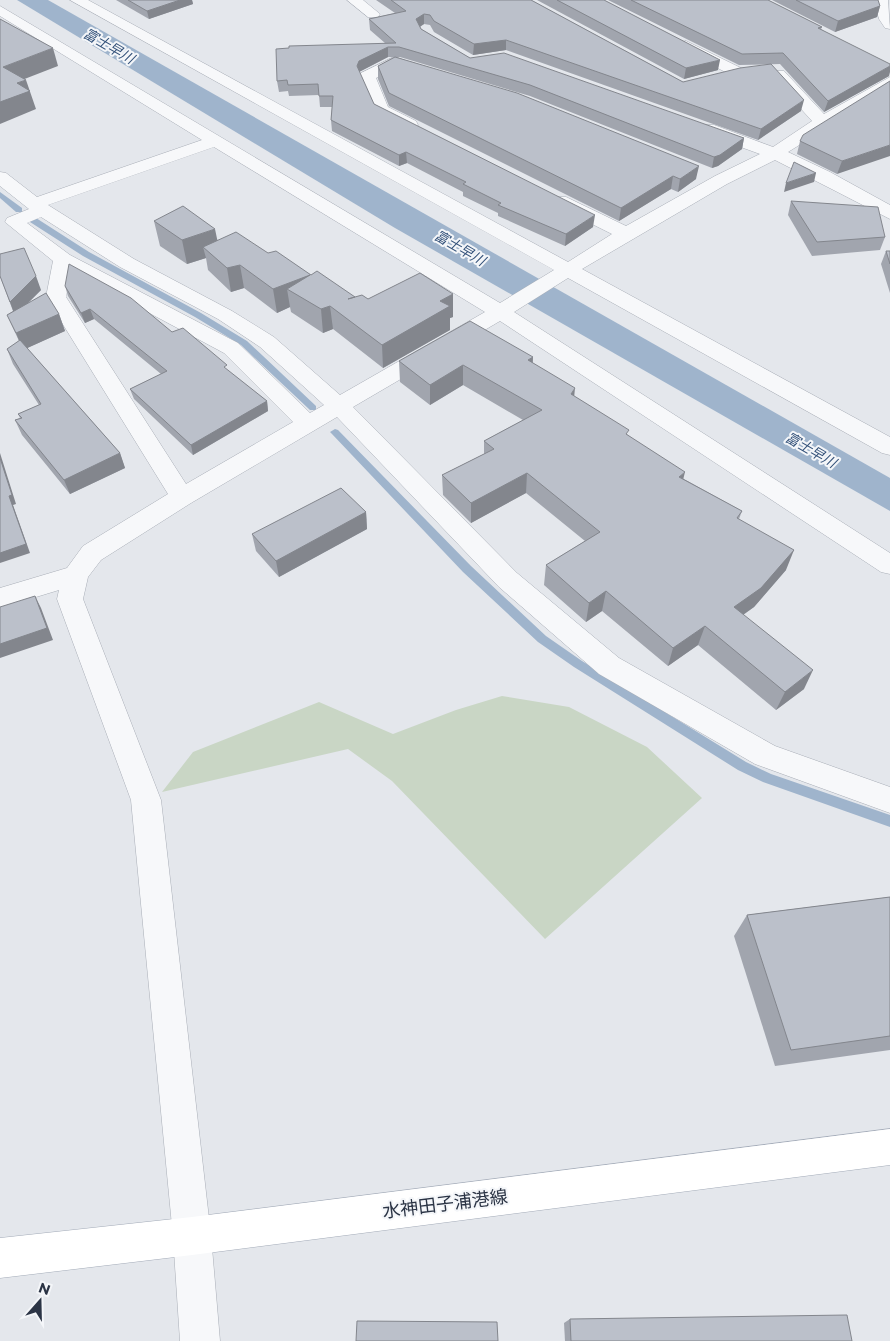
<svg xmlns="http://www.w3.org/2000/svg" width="890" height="1341" font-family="Montserrat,'Noto Sans JP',sans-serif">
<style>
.green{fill:#c9d6c5}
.water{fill:#9fb4cc}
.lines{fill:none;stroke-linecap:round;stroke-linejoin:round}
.stream{fill:#9fb4cc;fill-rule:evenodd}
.minor-casing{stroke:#a9aeb7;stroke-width:1}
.major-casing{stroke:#a3abb8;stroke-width:1}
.minor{fill:#f7f8fa;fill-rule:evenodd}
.major{fill:#fff;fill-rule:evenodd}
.wall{fill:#a1a5ae}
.shaded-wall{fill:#83868d}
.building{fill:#bbc0ca;stroke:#83868d}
.labels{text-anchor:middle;stroke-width:4;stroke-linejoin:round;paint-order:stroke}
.far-water-label{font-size:14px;font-style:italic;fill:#34527a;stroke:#f4f6f9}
.near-street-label{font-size:18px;fill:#2b3445;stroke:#f4f6f9}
</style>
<rect width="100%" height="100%" fill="#e4e7ec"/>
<path class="green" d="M 502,696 L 569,707 L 647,747 L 702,798 L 545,939 L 392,781 L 348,749 L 162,792 L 193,752 L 319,702 L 393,734 L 456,710 Z"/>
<path class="water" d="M 17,0 L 48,0 L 890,478 L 890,511 L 395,228 Z"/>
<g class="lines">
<g class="stream">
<path d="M 0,192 L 22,208 L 22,212 L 16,212 L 0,198 Z"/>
<path d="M 30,218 L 36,218 L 89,252 L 201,313 L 247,341 L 316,406 L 316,410 L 310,410 L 241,345 L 195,317 L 83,256 L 30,222 Z"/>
<path d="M 335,429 L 338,430 L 471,566 L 546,636 L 582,661 L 746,762 L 771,774 L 890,815 L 890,827 L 763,782 L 738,770 L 574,667 L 538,642 L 463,572 L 332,434 L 330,432 Z"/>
</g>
<g class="minor-casing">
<g id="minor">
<path d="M 70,0 L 88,0 L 568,262 L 612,234 L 554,205 L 551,201 L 554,197 L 566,197 L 626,226 L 715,176 L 760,154 L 702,133 L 700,129 L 702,125 L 714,125 L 773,147 L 812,121 L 772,77 L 770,74 L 772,71 L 784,71 L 824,114 L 890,77 L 890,89 L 788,152 L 830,172 L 890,205 L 890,219 L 775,160 L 727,184 L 582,269 L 890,437 L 890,455 L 882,453 L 568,278 L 514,312 L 890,553 L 890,574 L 881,572 L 500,321 L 353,407 L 517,573 L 619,658 L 775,746 L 890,787 L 890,813 L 755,764 L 599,674 L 499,587 L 337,417 L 191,503 L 101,560 L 88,577 L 83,599 L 161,800 L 211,1236 L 220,1341 L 180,1341 L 173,1236 L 131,800 L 57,599 L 59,590 L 0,608 L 0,588 L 67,568 L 83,546 L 168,494 L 46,297 L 53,261 L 5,222 L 7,218 L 29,209 L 0,186 L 0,172 L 6,173 L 37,197 L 202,140 L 0,16 L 0,6 L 500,303 L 554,270 ZM 214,147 L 485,312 L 340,395 L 274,337 L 232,311 L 134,259 L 48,205 ZM 41,217 L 120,267 L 218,319 L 260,347 L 324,405 L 310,413 L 238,343 L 70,255 L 27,223 ZM 71,271 L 224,353 L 293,422 L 186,484 L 66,297 Z"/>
<path d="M 347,0 L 363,0 L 380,14 L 378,17 L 368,17 Z"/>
<path d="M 874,0 L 888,0 L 890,29 L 885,28 L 879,19 Z"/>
<path d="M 686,41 L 743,69 L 745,72 L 737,77 L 731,75 L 681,49 L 678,46 L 681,43 Z"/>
<path d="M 394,57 L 417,64 L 420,67 L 412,72 L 396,67 L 376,78 L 388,107 L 416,121 L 418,125 L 416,129 L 404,129 L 375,113 L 359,76 L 361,73 Z"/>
</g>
</g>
<g class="major-casing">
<path id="major" d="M 890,1129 L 890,1165 L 192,1255 L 0,1278 L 0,1238 L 192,1217 Z"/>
</g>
<use href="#minor" class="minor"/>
<use href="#major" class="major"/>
</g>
<g class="wall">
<path d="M 116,0 L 192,0 L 193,4 L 149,19 Z"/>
<path d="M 376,0 L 531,0 L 683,82 L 801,111 L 758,140 L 506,50 L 473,55 L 434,32 L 430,25 L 424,24 L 420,27 L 421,29 L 470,58 L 744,138 L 742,149 L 718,166 L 712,168 L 530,96 L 400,57 L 397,57 L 696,179 L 678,192 L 671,189 L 619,221 L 389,106 L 378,79 L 378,66 L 394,57 L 388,57 L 359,72 L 374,104 L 593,227 L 565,246 L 498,216 L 498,213 L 463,196 L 463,192 L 407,163 L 399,166 L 332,131 L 331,120 L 332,107 L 320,107 L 319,95 L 289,96 L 288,91 L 279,92 L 277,81 L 385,43 L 370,30 L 369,19 L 395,13 Z"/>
<path d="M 537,0 L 604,0 L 718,70 L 684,79 Z"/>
<path d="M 608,0 L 768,0 L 822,27 L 821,29 L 889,76 L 824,112 L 780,64 L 739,65 Z"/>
<path d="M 772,0 L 878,0 L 880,6 L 877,17 L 835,32 Z"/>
<path d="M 890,81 L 837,174 L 797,154 L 800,141 Z"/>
<path d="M 791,201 L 885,237 L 880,250 L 812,256 L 788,215 Z"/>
<path d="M 154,221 L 218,240 L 268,253 L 355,297 L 368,299 L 453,294 L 453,317 L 450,318 L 450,330 L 383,368 L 333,329 L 323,333 L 291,312 L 290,307 L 277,313 L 244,288 L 231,292 L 208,270 L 206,258 L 187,264 L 160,246 Z"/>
<path d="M 886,251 L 890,251 L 890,293 L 881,264 Z"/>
<path d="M 0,276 L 41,290 L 29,302 L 59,314 L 65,331 L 27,348 L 120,453 L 125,468 L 70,494 L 22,435 L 15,420 L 20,418 L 18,414 L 39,405 L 13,364 L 7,349 L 19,341 L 7,315 L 13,311 Z"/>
<path d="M 65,286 L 172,332 L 227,370 L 267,401 L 268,411 L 193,455 L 134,399 L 130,389 L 161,374 L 94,319 L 85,323 L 68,296 Z"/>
<path d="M 533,357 L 533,363 L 574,396 L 628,435 L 684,479 L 742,511 L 739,519 L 786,570 L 754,607 L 743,615 L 804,689 L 776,710 L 698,645 L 668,666 L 602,611 L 586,622 L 544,585 L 546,565 L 585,541 L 526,493 L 471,523 L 443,495 L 442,475 L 484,454 L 484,441 L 523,420 L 463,385 L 430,405 L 400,382 L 399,361 Z"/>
<path d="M 366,512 L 367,529 L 279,577 L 256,551 L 252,534 Z"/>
<path d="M 890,897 L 890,1050 L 775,1066 L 734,936 L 747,915 Z"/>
<path d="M 570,1319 L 852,1341 L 565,1341 L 564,1323 Z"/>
</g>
<g class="shaded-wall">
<path d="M 180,0 L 192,0 L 193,4 L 149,19 L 147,11 Z"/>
<path d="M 880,6 L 877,17 L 835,32 L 838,21 Z"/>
<path d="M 424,14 L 424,24 L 416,29 L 416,19 Z"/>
<path d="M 506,40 L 506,50 L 473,55 L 474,44 Z"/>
<path d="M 388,47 L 388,57 L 359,72 L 357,66 L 359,61 Z"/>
<path d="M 53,48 L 58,66 L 9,85 L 3,67 Z"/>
<path d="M 720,60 L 718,70 L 684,79 L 686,68 Z"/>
<path d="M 890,66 L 890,72 L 889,76 L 824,112 L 828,101 Z"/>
<path d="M 26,80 L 36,109 L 0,124 L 0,102 L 17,83 Z"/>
<path d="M 804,100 L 801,111 L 758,140 L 761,129 Z"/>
<path d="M 744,138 L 742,149 L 718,166 L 712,168 L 714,157 Z"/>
<path d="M 890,145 L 890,156 L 837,174 L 842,161 Z"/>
<path d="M 406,152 L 407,163 L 399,166 L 399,155 Z"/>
<path d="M 699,166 L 696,179 L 678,192 L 680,179 Z"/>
<path d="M 816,173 L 814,182 L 784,192 L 786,183 Z"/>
<path d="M 673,176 L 671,189 L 619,221 L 621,208 Z"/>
<path d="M 595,215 L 593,227 L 565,246 L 566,234 Z"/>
<path d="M 215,229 L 220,253 L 203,247 L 206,258 L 187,264 L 182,240 Z"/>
<path d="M 240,265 L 244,288 L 231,292 L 227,268 Z"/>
<path d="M 310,275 L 287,289 L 290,307 L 277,313 L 273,289 Z"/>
<path d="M 36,276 L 41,290 L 15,316 L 10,302 Z"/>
<path d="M 453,294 L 453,317 L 450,318 L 450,330 L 383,368 L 382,345 L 440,301 Z"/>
<path d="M 330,306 L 333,329 L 323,333 L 321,309 Z"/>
<path d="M 90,309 L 94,319 L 85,323 L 81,313 Z"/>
<path d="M 59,314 L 65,331 L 23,350 L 16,333 Z"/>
<path d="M 533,357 L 531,378 L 528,360 Z"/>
<path d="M 463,365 L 463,385 L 430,405 L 430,385 Z"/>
<path d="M 575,388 L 573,409 L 571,394 Z"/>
<path d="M 267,401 L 268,411 L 193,455 L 191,445 Z"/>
<path d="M 0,453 L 16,504 L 13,505 L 30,553 L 0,563 L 0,553 L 9,496 L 0,458 Z"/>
<path d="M 120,453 L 125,468 L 70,494 L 64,480 Z"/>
<path d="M 685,472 L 680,492 L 679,477 Z"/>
<path d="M 527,473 L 526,493 L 471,523 L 471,503 Z"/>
<path d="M 366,512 L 367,529 L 279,577 L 276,561 Z"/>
<path d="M 794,550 L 786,570 L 754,607 L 727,626 L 734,607 Z"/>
<path d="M 606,591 L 602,611 L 586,622 L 589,603 Z"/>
<path d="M 35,596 L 41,608 L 53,640 L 0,658 L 0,644 Z"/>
<path d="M 705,626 L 698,645 L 668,666 L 673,648 Z"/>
<path d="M 813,670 L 804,689 L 776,710 L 785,692 Z"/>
</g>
<g class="building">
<path d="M 128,0 L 180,0 L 147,11 Z"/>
<path d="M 391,0 L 531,0 L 683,82 L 740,68 L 771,64 L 804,100 L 761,129 L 506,40 L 474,44 L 434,21 L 430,15 L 424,14 L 416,19 L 421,29 L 470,58 L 504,53 L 744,138 L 720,155 L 714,157 L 530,85 L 399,47 L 388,47 L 359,61 L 357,66 L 374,104 L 595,215 L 566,234 L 498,205 L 501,203 L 463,184 L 466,182 L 406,152 L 399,155 L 331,120 L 333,96 L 319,96 L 318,84 L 288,85 L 287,80 L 277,81 L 276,49 L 289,48 L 289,46 L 396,43 L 369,19 L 406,11 Z"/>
<path d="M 557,0 L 604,0 L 720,60 L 686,68 Z"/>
<path d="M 631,0 L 768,0 L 822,27 L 818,28 L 890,64 L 890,66 L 828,101 L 783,53 L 742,54 Z"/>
<path d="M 796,0 L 878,0 L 880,6 L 838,21 Z"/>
<path d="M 0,19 L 53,48 L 3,67 L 26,80 L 17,83 L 30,91 L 0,102 Z"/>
<path d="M 395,57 L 517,93 L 699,166 L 680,179 L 673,176 L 621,208 L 389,93 L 378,66 Z"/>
<path d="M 890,81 L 890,145 L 842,161 L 800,141 L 803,135 Z"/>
<path d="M 794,162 L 816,173 L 786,183 Z"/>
<path d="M 791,201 L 878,207 L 885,237 L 817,242 Z"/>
<path d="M 183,206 L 215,229 L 182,240 L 154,221 Z"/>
<path d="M 236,232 L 268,253 L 276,251 L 311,275 L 317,271 L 355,297 L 348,299 L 362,295 L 368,299 L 420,273 L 453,294 L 440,301 L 450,306 L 382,345 L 330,306 L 321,309 L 287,289 L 310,275 L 273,289 L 240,265 L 227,268 L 203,247 Z"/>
<path d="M 24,248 L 36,276 L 10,302 L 0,276 L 0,254 Z"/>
<path d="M 886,251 L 890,251 L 890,264 Z"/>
<path d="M 69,264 L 131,298 L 172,332 L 183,328 L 227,365 L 224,367 L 267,401 L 191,445 L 130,389 L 167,371 L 90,309 L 81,313 L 65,286 Z"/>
<path d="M 46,293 L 59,314 L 16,333 L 7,315 Z"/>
<path d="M 470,321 L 533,357 L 528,360 L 575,388 L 571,394 L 629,430 L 626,434 L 685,472 L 679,477 L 742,511 L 737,518 L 794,550 L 761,588 L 734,607 L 813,670 L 785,692 L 705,626 L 673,648 L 606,591 L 589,603 L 546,565 L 600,532 L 527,473 L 471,503 L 442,475 L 494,449 L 484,441 L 542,410 L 463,365 L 430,385 L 399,361 Z"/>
<path d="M 20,340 L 120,453 L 64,480 L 15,420 L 22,418 L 18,414 L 41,404 L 7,349 Z"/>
<path d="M 0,458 L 12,495 L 9,496 L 26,544 L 0,553 Z"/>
<path d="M 341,488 L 366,512 L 276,561 L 252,534 Z"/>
<path d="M 35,596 L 47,628 L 0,644 L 0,607 Z"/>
<path d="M 890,897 L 890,1036 L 791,1050 L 747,915 Z"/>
<path d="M 847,1315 L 852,1341 L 571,1341 L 570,1319 Z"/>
<path d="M 357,1321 L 497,1322 L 498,1341 L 356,1341 Z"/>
</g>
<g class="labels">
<g class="far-water-label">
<text transform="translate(109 46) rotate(30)" y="5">富士早川</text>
<text transform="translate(460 248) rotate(30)" y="5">富士早川</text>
<text transform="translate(811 450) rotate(30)" y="5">富士早川</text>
</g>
<g class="near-street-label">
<text transform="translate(445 1204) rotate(-7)" y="6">水神田子浦港線</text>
</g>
</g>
<g transform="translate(40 1301) rotate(20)" stroke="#f4f6f9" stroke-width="4" paint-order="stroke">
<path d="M0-4L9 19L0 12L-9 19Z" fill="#2b3445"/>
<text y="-8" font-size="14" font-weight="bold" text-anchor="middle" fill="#2b3445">N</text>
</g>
</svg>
